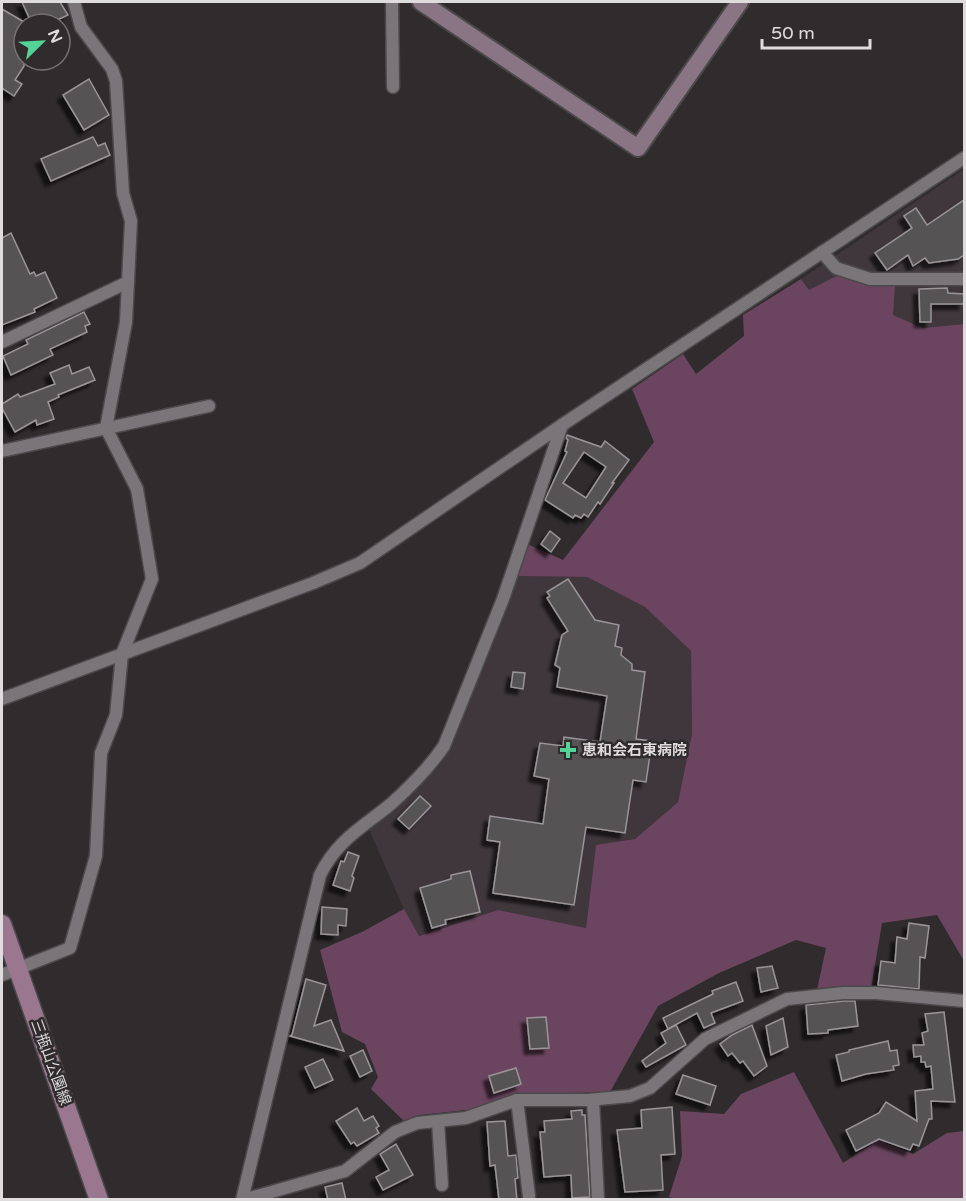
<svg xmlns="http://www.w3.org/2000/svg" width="966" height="1201" font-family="'Varela Round','Noto Sans JP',sans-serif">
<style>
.built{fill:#40373c}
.green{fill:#6b455f}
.building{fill:#565255;stroke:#999598;stroke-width:1.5;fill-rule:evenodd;filter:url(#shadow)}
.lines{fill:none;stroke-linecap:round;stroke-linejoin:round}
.street-casing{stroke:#4b494a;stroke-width:15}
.secondary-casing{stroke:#4b494a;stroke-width:20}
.primary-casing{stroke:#4b494a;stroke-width:21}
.street{stroke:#797578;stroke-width:12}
.secondary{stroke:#8a7584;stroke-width:16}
.primary{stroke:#9b768f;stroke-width:18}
.poi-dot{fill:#54d396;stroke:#302c2e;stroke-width:2}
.labels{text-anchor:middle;stroke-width:5;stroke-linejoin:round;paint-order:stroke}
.poi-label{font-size:15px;font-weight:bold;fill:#dedcdd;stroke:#302c2e;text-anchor:start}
.street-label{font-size:15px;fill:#dedcdd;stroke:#302c2e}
</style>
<defs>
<filter id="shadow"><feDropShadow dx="-5.5" dy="5.5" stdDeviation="1.5" flood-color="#0009"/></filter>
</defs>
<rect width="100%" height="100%" fill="#302c2e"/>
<g class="built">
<path d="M 964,169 L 964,324 L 923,328 L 892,315 L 896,273 L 844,272 L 809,290 L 801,279 Z"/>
<path d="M 517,576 L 587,577 L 645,607 L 691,651 L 692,734 L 678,802 L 635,839 L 596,846 L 586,928 L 498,910 L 418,936 L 404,909 L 368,827 L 396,805 L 440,765 Z"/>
</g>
<g class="green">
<path d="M 844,272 L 896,272 L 893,315 L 923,328 L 964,324 L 964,961 L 937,915 L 882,923 L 871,989 L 817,990 L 826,948 L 796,940 L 719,973 L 658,1006 L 610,1092 L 535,1094 L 467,1110 L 419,1115 L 405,1122 L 371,1089 L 378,1077 L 365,1044 L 342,1032 L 320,950 L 362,932 L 404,909 L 419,936 L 498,910 L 586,928 L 596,845 L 635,839 L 678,802 L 692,734 L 691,651 L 645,607 L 587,577 L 517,576 L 525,543 L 563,560 L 654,442 L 632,389 L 683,354 L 696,374 L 744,336 L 743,315 L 801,279 L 809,290 Z"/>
<path d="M 794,1072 L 843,1163 L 878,1140 L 913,1154 L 947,1133 L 964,1131 L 964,1199 L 679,1200 L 669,1197 L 682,1156 L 680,1111 L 724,1114 L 741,1094 Z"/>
</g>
<g class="building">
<path d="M 22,2 L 60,2 L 68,15 L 49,24 L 32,24 Z"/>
<path d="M 2,9 L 24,22 L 24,66 L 15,80 L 22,84 L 14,96 L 2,88 Z"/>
<path d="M 89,79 L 109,115 L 84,130 L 63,95 Z"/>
<path d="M 93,137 L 98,146 L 105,143 L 110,155 L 51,181 L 41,159 Z"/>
<path d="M 964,200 L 964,255 L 958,259 L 929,263 L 925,258 L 913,266 L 908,255 L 887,270 L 875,253 L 912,228 L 904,216 L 916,208 L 927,225 Z"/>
<path d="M 11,233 L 30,274 L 34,272 L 36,276 L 45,272 L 57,298 L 34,309 L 35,312 L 2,325 L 2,238 Z"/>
<path d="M 947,288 L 948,293 L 964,294 L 964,304 L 931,304 L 931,322 L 920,322 L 919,289 Z"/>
<path d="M 84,312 L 90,324 L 85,326 L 87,332 L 50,349 L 53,355 L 11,375 L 3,356 L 28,344 L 26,340 Z"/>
<path d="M 69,365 L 72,374 L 89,367 L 95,380 L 58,395 L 59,397 L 48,402 L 54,419 L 37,425 L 36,420 L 15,432 L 2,408 L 2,404 L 18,394 L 20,397 L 55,384 L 50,373 Z"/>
<path d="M 567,435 L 601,447 L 605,441 L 629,460 L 612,483 L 614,483 L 600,504 L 598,502 L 588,517 L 584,514 L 581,518 L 575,515 L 573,518 L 545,500 L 567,452 L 565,451 L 568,440 L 566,438 ZM 584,452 L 606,467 L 586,498 L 563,483 Z"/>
<path d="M 550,531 L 560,539 L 551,552 L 541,544 Z"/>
<path d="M 568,579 L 595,620 L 619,625 L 615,646 L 622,648 L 621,655 L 632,664 L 632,670 L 645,672 L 636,739 L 652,741 L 646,782 L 633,780 L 625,833 L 586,827 L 574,905 L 493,893 L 500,842 L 487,840 L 490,816 L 543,824 L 549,779 L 534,776 L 540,743 L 563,746 L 564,737 L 600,742 L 607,696 L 557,687 L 560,668 L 555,665 L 562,635 L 568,631 L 547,598 L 550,596 L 547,592 Z"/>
<path d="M 513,672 L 525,673 L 523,689 L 511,687 Z"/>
<path d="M 420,796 L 431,806 L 409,829 L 398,819 Z"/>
<path d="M 348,852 L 359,856 L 352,876 L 354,878 L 350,891 L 333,885 L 341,861 L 344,862 Z"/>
<path d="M 470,871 L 480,912 L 445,920 L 446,924 L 432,928 L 420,888 L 451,879 L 451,875 Z"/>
<path d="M 322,907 L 347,909 L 346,926 L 338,925 L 338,935 L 321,934 Z"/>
<path d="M 909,923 L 929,926 L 925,958 L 920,957 L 919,989 L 878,985 L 881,961 L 895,963 L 897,937 L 907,939 Z"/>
<path d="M 772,966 L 778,988 L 761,992 L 757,968 Z"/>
<path d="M 306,979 L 326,985 L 314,1026 L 331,1020 L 344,1051 L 290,1036 L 292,1035 Z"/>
<path d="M 736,982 L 743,1001 L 711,1013 L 715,1023 L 704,1028 L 697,1013 L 668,1029 L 663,1018 L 713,994 L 712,991 Z"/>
<path d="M 844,1001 L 855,1001 L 858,1026 L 828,1030 L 828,1033 L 808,1034 L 806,1005 Z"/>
<path d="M 944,1012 L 955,1102 L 931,1101 L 932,1119 L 929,1119 L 919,1146 L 913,1144 L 910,1150 L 879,1139 L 856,1151 L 846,1130 L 879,1113 L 886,1102 L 917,1121 L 915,1091 L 933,1089 L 931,1066 L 926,1067 L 925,1062 L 921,1062 L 921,1056 L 914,1057 L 913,1045 L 924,1045 L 922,1033 L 928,1031 L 925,1014 Z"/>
<path d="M 546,1017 L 549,1048 L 530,1049 L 527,1018 Z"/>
<path d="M 783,1018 L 788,1047 L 771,1055 L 766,1026 Z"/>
<path d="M 676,1025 L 686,1045 L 646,1067 L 642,1061 L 666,1043 L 661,1033 Z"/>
<path d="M 752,1025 L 767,1066 L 754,1076 L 743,1061 L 740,1063 L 732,1053 L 728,1056 L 720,1044 L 732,1035 Z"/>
<path d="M 888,1041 L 890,1051 L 897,1050 L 899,1065 L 893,1066 L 894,1070 L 866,1074 L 842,1081 L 836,1055 L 849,1052 L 849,1050 Z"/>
<path d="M 363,1050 L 372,1071 L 360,1077 L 350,1056 Z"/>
<path d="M 323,1059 L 333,1080 L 315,1088 L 305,1067 Z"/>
<path d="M 516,1068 L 521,1084 L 494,1093 L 489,1076 Z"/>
<path d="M 683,1075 L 716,1086 L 710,1105 L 676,1094 Z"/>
<path d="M 672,1107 L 675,1154 L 661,1155 L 663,1190 L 625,1192 L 617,1130 L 642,1128 L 641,1110 Z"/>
<path d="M 357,1108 L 364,1121 L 373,1116 L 379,1126 L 376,1128 L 379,1133 L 357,1146 L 354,1142 L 351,1144 L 336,1121 Z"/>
<path d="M 582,1110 L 582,1115 L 585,1115 L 590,1197 L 572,1198 L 571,1175 L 544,1177 L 540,1132 L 545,1132 L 544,1121 L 572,1119 L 571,1111 Z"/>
<path d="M 505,1121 L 508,1156 L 516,1155 L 518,1178 L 515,1179 L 517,1200 L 499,1200 L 495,1165 L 490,1166 L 487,1122 Z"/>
<path d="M 396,1144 L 413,1175 L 383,1190 L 376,1177 L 389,1170 L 380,1154 Z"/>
<path d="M 342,1183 L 346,1200 L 328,1200 L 325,1187 Z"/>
</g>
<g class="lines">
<g class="street-casing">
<g id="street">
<path d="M 392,2 L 393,87"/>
<path d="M 822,252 L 836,268 L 870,279 L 964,279"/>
<path d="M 2,342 L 128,282"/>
<path d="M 2,451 L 209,406"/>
<path d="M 2,699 L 313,583 L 360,563 L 562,425 L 964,158"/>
<path d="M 2,975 L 70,948 L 96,856 L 101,753 L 116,715 L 122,654 L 152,579 L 137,489 L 106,428 L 126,322 L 131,221 L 123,193 L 116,81 L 112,69 L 81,27 L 74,2"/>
<path d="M 517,1100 L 529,1196"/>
<path d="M 593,1100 L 598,1200"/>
<path d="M 438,1121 L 442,1185"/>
<path d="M 242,1200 L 320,875 C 337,840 363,827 391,804 C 411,786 429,768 444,746 L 503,599 L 562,425"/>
<path d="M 243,1200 L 345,1171 L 395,1132 L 417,1123 L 466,1118 L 517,1100 L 588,1100 L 630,1096 L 650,1088 L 705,1039 L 787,999 L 843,993 L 876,993 L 964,1001"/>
</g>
</g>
<g class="secondary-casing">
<path id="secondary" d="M 421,2 L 638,148 L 740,2"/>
</g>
<g class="primary-casing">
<path id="primary" d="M 2,924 L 99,1200"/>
</g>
<use href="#street" class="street"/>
<use href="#secondary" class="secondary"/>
<use href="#primary" class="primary"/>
</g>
<path class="poi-dot" d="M565 741h6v6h6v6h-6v6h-6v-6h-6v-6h6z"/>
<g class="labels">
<g class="poi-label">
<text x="582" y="755">恵和会石東病院</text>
</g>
<g class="street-label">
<text transform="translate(51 1062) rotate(70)" y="5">三瓶山公園線</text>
</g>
</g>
<rect width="966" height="1201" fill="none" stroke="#dedcdd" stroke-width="6"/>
<g transform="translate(42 42) rotate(66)"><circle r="28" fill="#302c2e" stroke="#767274" stroke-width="1.5"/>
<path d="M0-4.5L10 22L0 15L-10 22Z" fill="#54d396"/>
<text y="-9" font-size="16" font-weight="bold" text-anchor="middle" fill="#dedcdd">N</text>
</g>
<path d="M762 39v9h108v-9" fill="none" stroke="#dedcdd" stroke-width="3"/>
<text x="771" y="39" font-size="18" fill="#dedcdd" stroke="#302c2e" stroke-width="4.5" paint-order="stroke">50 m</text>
</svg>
